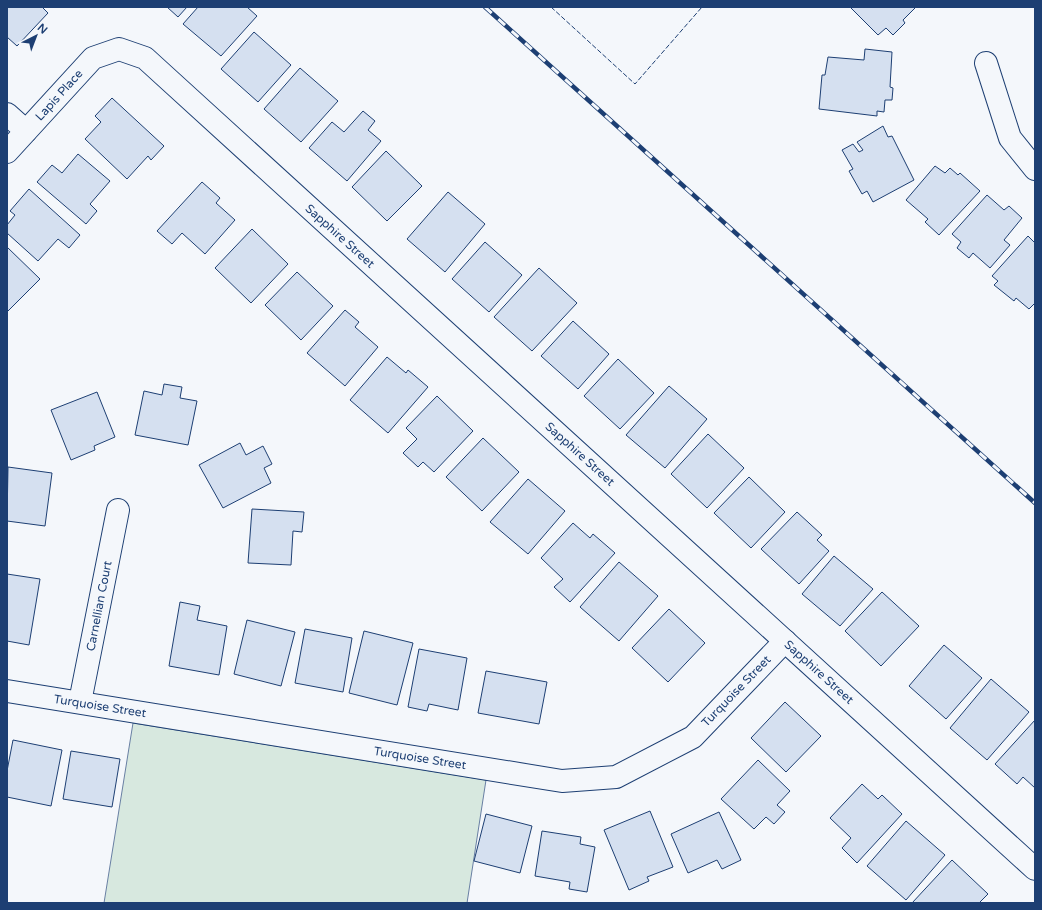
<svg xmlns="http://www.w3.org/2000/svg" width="1042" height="910" font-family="'Varela Round',sans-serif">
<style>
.green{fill:#d7e8df;stroke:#687fa3}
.building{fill:#d5e0f0;stroke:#1d3f73}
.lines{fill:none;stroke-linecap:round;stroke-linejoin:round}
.minor-casing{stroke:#1d3f73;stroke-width:24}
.minor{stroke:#f4f7fb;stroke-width:22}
.rail-casing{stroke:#1d3f73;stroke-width:4.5}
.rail{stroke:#f4f7fb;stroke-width:3;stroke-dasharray:9;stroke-linecap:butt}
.fence{stroke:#1d3f73;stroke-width:1;stroke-dasharray:5 2;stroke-linecap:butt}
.labels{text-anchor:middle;stroke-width:3;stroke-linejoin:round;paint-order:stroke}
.street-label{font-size:12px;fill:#1d3f73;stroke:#f4f7fb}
</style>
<rect width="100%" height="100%" fill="#f4f7fb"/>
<path class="green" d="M 133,723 L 486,780 L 467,903 L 104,903 Z"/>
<g class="building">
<path d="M 7,7 L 42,7 L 48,13 L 17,46 L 7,37 Z"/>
<path d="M 167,7 L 187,7 L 178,17 Z"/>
<path d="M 198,7 L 247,7 L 257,16 L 221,56 L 183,24 Z"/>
<path d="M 850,7 L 916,7 L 903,20 L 905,23 L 893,35 L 886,28 L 878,35 Z"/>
<path d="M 254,32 L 291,65 L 258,102 L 221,69 Z"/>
<path d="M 865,49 L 892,52 L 890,87 L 893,88 L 892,100 L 885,100 L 884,112 L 877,111 L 877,116 L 819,109 L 822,75 L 825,75 L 828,57 L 864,60 Z"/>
<path d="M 300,68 L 338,101 L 301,142 L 264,109 Z"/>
<path d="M 112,98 L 164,146 L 151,160 L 148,156 L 127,179 L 85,139 L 101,122 L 95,116 Z"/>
<path d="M 363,111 L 375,121 L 368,130 L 381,141 L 347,181 L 309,148 L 332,122 L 344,132 Z"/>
<path d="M 883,126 L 888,137 L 892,136 L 914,180 L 873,202 L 867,191 L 862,194 L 849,171 L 853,169 L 842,150 L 853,144 L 859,152 L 863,150 L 857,142 Z"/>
<path d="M 386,151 L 422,186 L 387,221 L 352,187 Z"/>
<path d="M 78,154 L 110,181 L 90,204 L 97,211 L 86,224 L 37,182 L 52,165 L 62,173 Z"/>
<path d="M 935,166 L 945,173 L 950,168 L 958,175 L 960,173 L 980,191 L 939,235 L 925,222 L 928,219 L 906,200 Z"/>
<path d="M 202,182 L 220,198 L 216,203 L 235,220 L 205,254 L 182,233 L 172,244 L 157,231 Z"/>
<path d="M 29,189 L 80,235 L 69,248 L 58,239 L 38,261 L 7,233 L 7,225 L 15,215 L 10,211 Z"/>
<path d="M 448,192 L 485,224 L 445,272 L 407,239 Z"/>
<path d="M 987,195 L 1004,210 L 1009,206 L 1022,218 L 1004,240 L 1010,245 L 990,268 L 973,253 L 969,258 L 957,248 L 961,242 L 952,234 Z"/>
<path d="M 252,229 L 288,264 L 251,303 L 215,268 Z"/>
<path d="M 1028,236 L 1035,243 L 1035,303 L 1029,309 L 1016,298 L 1014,301 L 994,285 L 998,281 L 992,276 Z"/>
<path d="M 485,242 L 522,275 L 489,312 L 452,279 Z"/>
<path d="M 7,247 L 40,279 L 7,312 Z"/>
<path d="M 539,268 L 577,303 L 532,351 L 494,317 Z"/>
<path d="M 297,272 L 333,306 L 301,340 L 265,305 Z"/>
<path d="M 345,310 L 359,322 L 355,327 L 378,347 L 345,386 L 307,353 Z"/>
<path d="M 573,321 L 609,354 L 578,389 L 541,356 Z"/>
<path d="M 387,357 L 406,373 L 408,370 L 428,387 L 388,433 L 350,400 Z"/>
<path d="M 618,359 L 654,393 L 620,429 L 584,396 Z"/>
<path d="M 164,384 L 182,387 L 180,398 L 197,401 L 188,445 L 135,435 L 144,391 L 162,395 Z"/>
<path d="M 669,386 L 707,419 L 665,468 L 626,435 Z"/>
<path d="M 97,392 L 115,437 L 94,446 L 95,450 L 71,460 L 51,410 Z"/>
<path d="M 437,396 L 473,431 L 434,472 L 423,462 L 418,467 L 403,453 L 417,439 L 406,428 Z"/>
<path d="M 708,434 L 744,468 L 707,508 L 671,474 Z"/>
<path d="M 483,438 L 519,472 L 482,511 L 446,477 Z"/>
<path d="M 240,443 L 246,455 L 263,446 L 272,464 L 264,468 L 271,483 L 223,508 L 199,465 Z"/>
<path d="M 8,467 L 52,473 L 45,526 L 7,521 Z"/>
<path d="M 749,477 L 785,512 L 751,548 L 714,513 Z"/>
<path d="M 528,479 L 565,511 L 528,554 L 490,522 Z"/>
<path d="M 252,509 L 304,512 L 302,532 L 293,531 L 291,565 L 248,563 Z"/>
<path d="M 797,512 L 822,535 L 817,540 L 829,551 L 799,584 L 761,549 Z"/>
<path d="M 573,523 L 590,538 L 593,534 L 615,553 L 570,602 L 554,587 L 563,579 L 541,558 Z"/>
<path d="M 834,556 L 873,589 L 840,626 L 802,594 Z"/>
<path d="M 619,562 L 658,596 L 619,641 L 580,607 Z"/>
<path d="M 7,574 L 40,579 L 29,645 L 7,641 Z"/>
<path d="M 882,592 L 919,626 L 881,666 L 845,631 Z"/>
<path d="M 180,602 L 200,606 L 197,620 L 227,626 L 219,675 L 169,666 Z"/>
<path d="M 669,609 L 705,643 L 668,682 L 632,648 Z"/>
<path d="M 247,620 L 295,632 L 281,686 L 234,674 Z"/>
<path d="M 305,629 L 352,638 L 343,692 L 295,683 Z"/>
<path d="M 364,631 L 413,643 L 397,705 L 349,693 Z"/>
<path d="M 944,645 L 982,678 L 946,719 L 909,686 Z"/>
<path d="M 419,649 L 467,658 L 458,710 L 429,704 L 427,711 L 408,707 Z"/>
<path d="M 486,671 L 547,682 L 539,724 L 478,713 Z"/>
<path d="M 991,679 L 1029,712 L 987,760 L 950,728 Z"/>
<path d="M 785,702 L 821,736 L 786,772 L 751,738 Z"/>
<path d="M 1035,720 L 1035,788 L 1023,777 L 1017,784 L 995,764 Z"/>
<path d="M 13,740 L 62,750 L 51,806 L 7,797 L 7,771 Z"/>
<path d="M 71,751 L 120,759 L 112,807 L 63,799 Z"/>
<path d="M 758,760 L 790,791 L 777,805 L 785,812 L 774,824 L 766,817 L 754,829 L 721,799 Z"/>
<path d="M 862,784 L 878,799 L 882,795 L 902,814 L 857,863 L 842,848 L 851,838 L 830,818 Z"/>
<path d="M 650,811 L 673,867 L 647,877 L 649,881 L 629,890 L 604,830 Z"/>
<path d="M 719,812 L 741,860 L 722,869 L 717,860 L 688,873 L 671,834 Z"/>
<path d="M 486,814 L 532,826 L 520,873 L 474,861 Z"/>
<path d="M 906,821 L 945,855 L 906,900 L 867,866 Z"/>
<path d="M 542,831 L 581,837 L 580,844 L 595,847 L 587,892 L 569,889 L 570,882 L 535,876 Z"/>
<path d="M 952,860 L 988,894 L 979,903 L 912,903 Z"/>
</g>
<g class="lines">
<g class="minor-casing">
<g id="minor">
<path d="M 986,63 L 1010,138 L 1035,169"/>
<path d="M 7,114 L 26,131"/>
<path d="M 7,152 L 93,58 L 119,49 L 145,58 L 1035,869"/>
<path d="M 7,691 L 562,781 L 616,777 L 693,737 L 785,641"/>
<path d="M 80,702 L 118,510"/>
</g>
</g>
<use href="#minor" class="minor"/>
<g class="rail-casing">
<path id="rail" d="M 485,7 L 1035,503"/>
</g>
<use href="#rail" class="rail"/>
<path class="fence" d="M 551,7 L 635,84 L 702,7"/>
</g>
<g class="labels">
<g class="street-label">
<text transform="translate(59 95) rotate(-48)" y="4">Lapis Place</text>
<text transform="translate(340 236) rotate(42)" y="4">Sapphire Street</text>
<text transform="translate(580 454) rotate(42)" y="4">Sapphire Street</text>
<text transform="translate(99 606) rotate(-79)" y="4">Carnellian Court</text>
<text transform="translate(819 672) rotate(42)" y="4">Sapphire Street</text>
<text transform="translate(736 691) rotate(-46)" y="4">Turquoise Street</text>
<text transform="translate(100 706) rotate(9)" y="4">Turquoise Street</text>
<text transform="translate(420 758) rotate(9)" y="4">Turquoise Street</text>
</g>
</g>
<rect width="1042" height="910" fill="none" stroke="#1d3f73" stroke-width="16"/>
<g transform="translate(36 36) rotate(42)" stroke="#f4f7fb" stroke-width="3" paint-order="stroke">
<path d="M0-3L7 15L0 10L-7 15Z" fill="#1d3f73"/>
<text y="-6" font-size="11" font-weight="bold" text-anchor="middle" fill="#1d3f73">N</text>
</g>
</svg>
